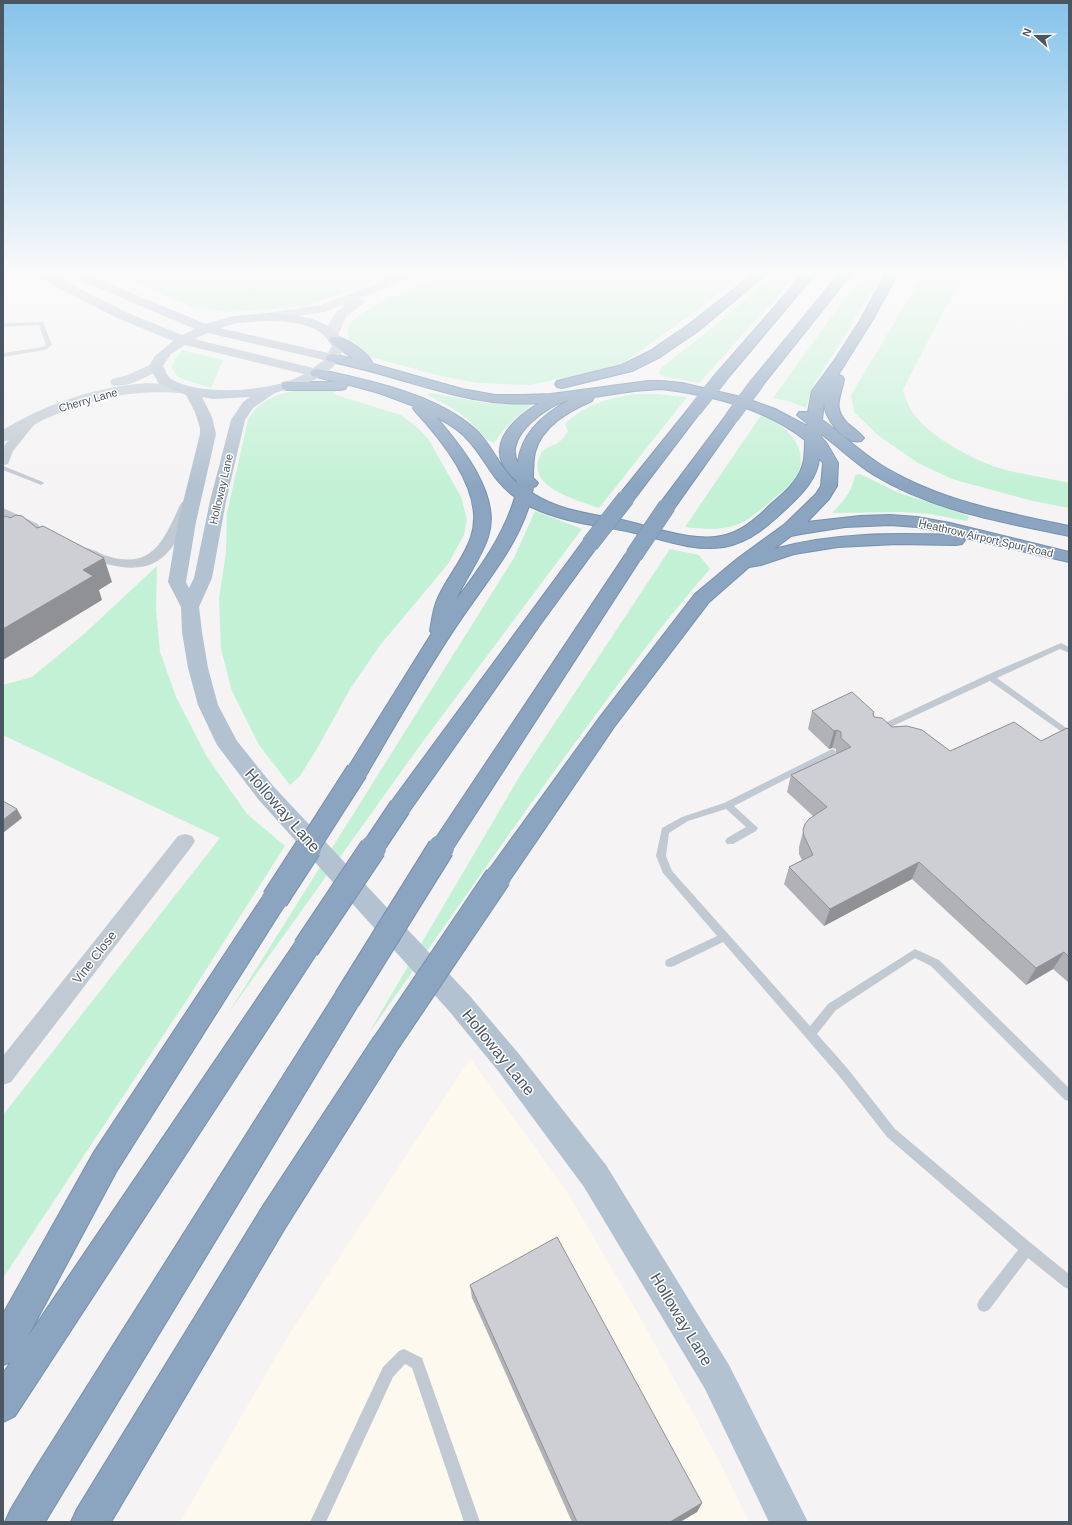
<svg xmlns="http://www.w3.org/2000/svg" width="1072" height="1525" font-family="Helvetica,sans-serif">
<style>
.commercial{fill:#fdf9ef}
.green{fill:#c3f1d5}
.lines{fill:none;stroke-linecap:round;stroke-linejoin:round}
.highway-casing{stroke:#7690ad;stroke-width:2}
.lane{fill:#c1cad2;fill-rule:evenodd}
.street{fill:#c1cad2;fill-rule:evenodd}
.secondary{fill:#c1cbd6;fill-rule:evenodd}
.primary{fill:#b3c2d1;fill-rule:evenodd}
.highway{fill:#8ba5c1;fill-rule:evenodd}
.highway-bridge-far3-casing{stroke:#7690ad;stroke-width:14;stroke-linecap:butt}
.highway-bridge-far2-casing{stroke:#7690ad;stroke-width:18;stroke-linecap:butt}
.highway-bridge-far1-casing{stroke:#7690ad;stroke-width:23;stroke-linecap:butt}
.highway-bridge-casing{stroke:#7690ad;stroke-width:28;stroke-linecap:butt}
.highway-bridge-far3{stroke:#8ba5c1;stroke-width:14}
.highway-bridge-far2{stroke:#8ba5c1;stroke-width:17}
.highway-bridge-far1{stroke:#8ba5c1;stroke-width:21}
.highway-bridge{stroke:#8ba5c1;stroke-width:26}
.wall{fill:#b0b2b7}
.shaded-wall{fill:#909195}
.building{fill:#cdcfd5;stroke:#909195}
.labels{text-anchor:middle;stroke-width:3;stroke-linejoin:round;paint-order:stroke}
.far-street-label{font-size:11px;fill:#4a5661;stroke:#fff}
.street-label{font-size:13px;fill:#4a5661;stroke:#fff}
.near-street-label{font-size:16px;fill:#4a5661;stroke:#fff}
</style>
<rect width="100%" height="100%" fill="#f5f3f3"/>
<path class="commercial" d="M 470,1058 L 566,1190 L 637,1312 L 720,1462 L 749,1522 L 180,1522 L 288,1336 Z"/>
<g class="green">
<path d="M 110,273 L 397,273 L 304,307 L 226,312 L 193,307 L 127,279 Z"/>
<path d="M 456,273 L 743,273 L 700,308 L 622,364 L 606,369 L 529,385 L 478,383 L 445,377 L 363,355 L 349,342 L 347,328 L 355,318 L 380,302 Z"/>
<path d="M 775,273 L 799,273 L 699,383 L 666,377 L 659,374 L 661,368 L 716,325 Z"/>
<path d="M 866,273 L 884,273 L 867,298 L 841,342 L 812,388 L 806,408 L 788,401 L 773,398 L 833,315 Z"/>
<path d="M 924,273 L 963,273 L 903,390 C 905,397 908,404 911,410 C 928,437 976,462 1006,470 C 1027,475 1048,478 1069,483 L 1069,508 L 1033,501 L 952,479 L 918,463 L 879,436 L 854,412 L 851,395 Z"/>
<path d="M 182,350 L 223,360 L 211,388 L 179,378 L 172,369 L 174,360 Z"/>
<path d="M 306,389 L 337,390 L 333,394 L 401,415 L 419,429 L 429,440 L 461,497 L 467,519 L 464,535 L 448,564 L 381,644 L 350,689 L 318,747 L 300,776 L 290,785 L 259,745 L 232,691 L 221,649 L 219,599 L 226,552 L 227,513 L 248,420 C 259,398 283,392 306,389 Z"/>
<path d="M 431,393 L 486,403 L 534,403 C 519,415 505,426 494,443 C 482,439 476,425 466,418 C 454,408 441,402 427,395 Z"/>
<path d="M 633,394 L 657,394 L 687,397 L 599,508 C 577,500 521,486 542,452 C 545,447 553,446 558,443 C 562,440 565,435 568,431 L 565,424 C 585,404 607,399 633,394 Z"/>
<path d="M 762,414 C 782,423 810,446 798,473 C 793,484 780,493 771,501 C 761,509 751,519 739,524 C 721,531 703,529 685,527 Z"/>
<path d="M 860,474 L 897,492 L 969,516 L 967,521 L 930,514 L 901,512 L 832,513 C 843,502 852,492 855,475 Z"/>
<path d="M 535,511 L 582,529 L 421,744 L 229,1012 L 514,558 Z"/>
<path d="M 670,549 L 699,555 L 710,569 C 663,622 622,679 580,736 C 507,835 438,936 367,1036 L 521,774 Z"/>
<path d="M 157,566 L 156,609 L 160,652 L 176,697 L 207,757 L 247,814 L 285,846 L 188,998 L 3,1278 L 3,1115 L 220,838 L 3,735 L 3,685 L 32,677 L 84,634 Z"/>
</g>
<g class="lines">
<g class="highway-casing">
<g id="highway">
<path d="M 755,273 L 768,273 L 698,331 L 660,357 L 632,371 L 562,388 L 557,387 L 555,384 L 557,381 L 622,365 L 650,351 L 688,325 Z"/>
<path d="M 804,273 L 816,273 L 726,380 L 721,381 L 716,380 L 714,377 L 716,374 Z"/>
<path d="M 840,273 L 852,273 L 762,386 L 757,387 L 752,386 L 750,383 L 752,380 Z"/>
<path d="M 886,273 L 898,273 L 873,319 L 838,375 L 842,376 L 844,379 C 841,397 832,407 847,423 C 853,428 859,432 864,438 L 861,441 C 844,445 823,417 824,401 L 822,420 C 844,435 863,455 886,468 C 942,501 1006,513 1069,526 L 1069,536 C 1002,522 933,511 874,475 C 855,463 839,447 821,434 L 821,437 L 827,444 L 838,463 L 837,486 L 829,499 L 807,522 L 860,516 L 890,515 L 917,517 L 950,523 L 1069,552 L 1069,562 L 962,537 L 965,540 L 962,544 L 956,545 L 897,544 L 838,547 L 794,554 L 761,565 L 749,567 L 709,602 L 614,727 L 507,884 L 498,887 L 489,884 L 486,877 L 489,870 L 600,717 L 695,594 L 737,559 L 785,524 L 816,494 L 821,486 L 823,463 L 819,458 C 818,477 803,493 789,506 C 770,524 751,542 724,547 C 693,552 661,539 631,532 C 596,525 561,522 529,506 C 514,552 481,588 455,628 C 423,676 394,727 365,777 L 357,779 L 349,777 L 346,771 L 432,633 L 430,631 C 432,620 433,608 438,598 C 447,577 464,559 471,537 C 486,494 442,440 415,411 L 413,408 L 414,406 L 379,393 L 346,384 L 347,386 L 345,389 L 340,390 L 288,390 L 283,389 L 281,386 L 283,383 L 288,382 L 337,382 L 312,376 L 310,373 L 312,370 L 317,369 C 367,380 437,394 476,430 C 492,445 499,468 517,483 L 517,481 C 481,451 508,422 539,403 C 483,407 440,391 387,376 C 368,370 348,366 328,361 L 326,358 L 328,355 L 333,354 L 354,359 C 347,353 335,348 329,340 L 331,337 C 343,334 369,354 373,364 L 462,389 L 495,395 L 523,395 L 551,394 L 648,381 L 661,381 L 682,383 L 745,398 L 775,409 L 807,426 L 807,423 L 797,415 L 799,412 L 808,412 L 812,391 L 836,358 L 861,319 ZM 661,389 C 711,395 765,408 805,440 C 805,449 805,460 802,467 C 797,482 783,494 771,504 C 759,516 745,529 729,534 C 698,545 653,527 622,520 C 590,514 560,511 532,493 L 533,487 L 536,486 L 538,483 L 533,478 C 533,469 533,461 535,452 C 542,426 569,411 592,401 L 594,397 L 634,391 ZM 570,400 C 545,413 521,433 518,463 C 502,437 550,403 570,400 ZM 436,417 C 448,423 460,430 469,441 C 487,461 491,479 515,497 C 504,535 480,568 456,600 C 465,578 481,559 488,537 C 502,496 461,446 436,417 ZM 890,525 L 917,527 L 956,535 C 895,533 834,532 774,549 L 791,536 L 801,534 L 845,527 Z"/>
<path d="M 695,406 L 700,407 L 702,410 L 632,502 L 626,503 L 620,502 L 618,498 L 620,494 L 690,407 Z"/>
<path d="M 732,413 L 737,414 L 739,417 L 673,510 L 667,511 L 661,510 L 659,506 L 661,502 L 727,414 Z"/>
<path d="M 590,539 L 596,540 L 599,544 L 542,622 L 408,813 L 400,815 L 392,813 L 389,807 L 392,801 L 584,540 Z"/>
<path d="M 634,550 L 640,551 L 643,555 L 450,853 L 442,856 L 434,853 L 430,847 L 434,841 L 625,555 L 628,551 Z"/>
<path d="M 275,889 L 284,892 L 287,899 L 284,906 L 116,1172 L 27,1338 L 297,940 L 306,937 L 315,940 L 319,948 L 315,956 L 15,1416 L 3,1422 L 3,1373 L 11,1362 L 3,1365 L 3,1314 L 94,1152 L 266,892 Z"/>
<path d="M 347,987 L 357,991 L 360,999 L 357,1007 L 45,1522 L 5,1522 L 11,1509 L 35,1469 L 337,991 Z"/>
<path d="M 384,1034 L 394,1037 L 398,1046 L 394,1055 L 285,1228 L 111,1522 L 71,1522 L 77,1509 L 263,1206 L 374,1037 Z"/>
</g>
</g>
<g class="lane">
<path d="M 43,322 L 52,345 L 45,350 L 3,357 L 3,353 L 43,347 L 46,345 L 39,325 L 3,327 L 3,323 Z"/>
<path d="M 3,466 L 43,482 L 44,483 L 41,485 L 39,484 L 3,470 Z"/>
<path d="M 1061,643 L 1069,647 L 1069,653 L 1060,649 L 997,678 L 1069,730 L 1069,737 L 990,681 L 882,731 L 879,732 L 875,729 L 876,727 L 987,675 Z"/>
<path d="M 832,749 L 835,750 L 836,752 L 835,754 L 734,806 L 758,828 L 756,831 L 733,844 L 727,844 L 725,841 L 727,838 L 746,827 L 726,809 L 688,821 L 669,833 L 666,856 L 672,871 L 810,1026 L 828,1004 L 915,949 L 939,960 L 1069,1088 L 1069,1101 L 1065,1100 L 931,966 L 915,958 L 836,1010 L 817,1034 L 848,1069 L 895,1129 L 1032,1244 L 1069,1274 L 1069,1289 L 1064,1287 L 1028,1258 L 989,1310 L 984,1312 L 979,1310 L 977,1305 L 979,1300 L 1018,1250 L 887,1137 L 840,1077 L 723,942 L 674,966 L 670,967 L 666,966 L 665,963 L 666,960 L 717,936 L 663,873 L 656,856 L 662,828 L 682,817 L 724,803 Z"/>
<path d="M 404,1349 L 422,1358 L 480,1522 L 464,1522 L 412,1368 L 405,1364 L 393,1377 L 326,1522 L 310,1522 L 383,1367 L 399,1351 Z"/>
</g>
<g class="street">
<path d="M 32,416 L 36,417 L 38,420 L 13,451 L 8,464 L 3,465 L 3,447 L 28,417 Z"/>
<path d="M 187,501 L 192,502 L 194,505 C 174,550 162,578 106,564 C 97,562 81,559 76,551 L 78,548 C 87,546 95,551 104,555 C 152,571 163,542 180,505 L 182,502 Z"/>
<path d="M 3,508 L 38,524 L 40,527 L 38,530 C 26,533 13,522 3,517 Z"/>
<path d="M 185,834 L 192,836 L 195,841 L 192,846 L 11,1082 L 3,1085 L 3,1056 L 178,836 Z"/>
</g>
<g class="secondary">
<path d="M 403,273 L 420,273 L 418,276 L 360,298 L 363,299 L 365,302 L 346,317 L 337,337 L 327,337 L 325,334 C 329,321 336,310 348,303 L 324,312 L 267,321 L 262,320 L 261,317 L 262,314 L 267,313 L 321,305 Z"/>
<path d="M 156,362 L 161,363 L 163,366 L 161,369 C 147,376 128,389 112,385 L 110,382 L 112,379 L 128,375 Z"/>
<path d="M 147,383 L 180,385 L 185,386 L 187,389 L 185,392 L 180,393 C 130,389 89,399 43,420 C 30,426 17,438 3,442 L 3,430 C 47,403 96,387 147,383 Z"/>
</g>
<path class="primary" d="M 34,273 L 49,273 L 126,312 L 182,335 L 195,329 L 70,276 L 68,273 L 84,273 L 206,324 L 233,316 L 267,313 L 298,316 L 313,319 L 331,327 L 338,334 L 346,346 L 333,367 L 322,376 L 312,381 L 275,393 L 253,408 L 245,420 L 226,501 L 212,578 L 199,607 L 202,632 L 208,668 L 218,705 L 237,741 L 274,787 L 469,995 L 519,1054 L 606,1165 L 729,1365 L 808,1522 L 769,1522 L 705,1389 L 584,1187 L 499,1072 L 449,1011 L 258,799 L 217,745 L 198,705 L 188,668 L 182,632 L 181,607 L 168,582 L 178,522 L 200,434 L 200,428 L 195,412 L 186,395 L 159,384 L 149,366 L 155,356 L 173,341 L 117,318 L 36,276 ZM 267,321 C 291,322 319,322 332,346 L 328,353 L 220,328 L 237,323 ZM 208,333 L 324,360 L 313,368 L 194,339 ZM 185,345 L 304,374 C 275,392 200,397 171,379 C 167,376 165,370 163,366 L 171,354 ZM 202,397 L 213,399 L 250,397 L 243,402 L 231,420 L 210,501 L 194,578 L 189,588 L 186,582 L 196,522 L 216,434 L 212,417 Z"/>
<use href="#highway" class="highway"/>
<g class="highway-bridge-far3-casing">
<g id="highway-bridge-far3">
<path d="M 695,410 L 721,377"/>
<path d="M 732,417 L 757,383"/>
</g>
</g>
<g class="highway-bridge-far2-casing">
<g id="highway-bridge-far2">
<path d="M 590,544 L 626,498"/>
<path d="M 634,555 L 667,506"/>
</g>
</g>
<g class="highway-bridge-far1-casing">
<g id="highway-bridge-far1">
<path d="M 307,849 L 357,771"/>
<path d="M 372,849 L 400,807"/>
<path d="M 441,849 L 442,847"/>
</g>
</g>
<g class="highway-bridge-casing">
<g id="highway-bridge">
<path d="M 275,899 L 308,848"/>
<path d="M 306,948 L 373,848"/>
<path d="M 347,999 L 441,848"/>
<path d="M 384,1046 L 498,877"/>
</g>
</g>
<use href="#highway-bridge-far3" class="highway-bridge-far3"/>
<use href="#highway-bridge-far2" class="highway-bridge-far2"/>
<use href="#highway-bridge-far1" class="highway-bridge-far1"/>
<use href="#highway-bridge" class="highway-bridge"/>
</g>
<g class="wall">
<path d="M 812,711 L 874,712 L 873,715 L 874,717 L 892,727 L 950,751 L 1041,741 L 1069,730 L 1069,983 L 1053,969 L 1026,985 L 912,879 L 824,926 L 784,884 L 789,867 L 802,860 L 799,854 L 799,847 L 805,824 L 813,816 L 787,792 L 791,775 L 836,754 L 836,749 L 832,748 L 829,749 L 808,729 Z"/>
<path d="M 470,1285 L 702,1503 L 697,1512 L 680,1522 L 572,1522 L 472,1298 Z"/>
</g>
<g class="shaded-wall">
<path d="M 104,558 L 112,582 L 99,590 L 102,600 L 3,660 L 3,629 L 83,570 Z"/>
<path d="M 837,730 L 832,748 L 829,749 L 834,731 Z"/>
<path d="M 17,809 L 22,818 L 3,833 L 3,820 Z"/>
<path d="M 919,862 L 912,879 L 824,926 L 830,909 Z"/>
<path d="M 1064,952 L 1053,969 L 1026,985 L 1036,968 Z"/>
<path d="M 702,1503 L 697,1512 L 680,1522 L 670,1522 Z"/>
</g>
<g class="building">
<path d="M 16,515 L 22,516 L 37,528 L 43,526 L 104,558 L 83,570 L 93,576 L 3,629 L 3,518 L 6,516 L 10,518 Z"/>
<path d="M 852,692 L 874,712 L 873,714 L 874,717 L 882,718 L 892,727 L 907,726 L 922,730 L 950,751 L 1014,722 L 1041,741 L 1067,728 L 1069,730 L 1069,957 L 1064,952 L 1036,968 L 919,862 L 830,909 L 789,867 L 813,855 L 804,836 L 803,830 L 805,824 L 809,819 L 827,807 L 791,775 L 851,747 L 841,738 L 841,732 L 837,730 L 834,731 L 812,711 Z"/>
<path d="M 3,801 L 17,809 L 3,820 Z"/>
<path d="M 557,1237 L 702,1503 L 670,1522 L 577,1522 L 470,1285 Z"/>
</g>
<linearGradient id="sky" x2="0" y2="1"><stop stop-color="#85c3ea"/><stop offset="0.56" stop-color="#fafafa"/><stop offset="1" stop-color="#fafafa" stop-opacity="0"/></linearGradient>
<rect width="1072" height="486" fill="url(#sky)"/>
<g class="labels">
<g class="far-street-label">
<text transform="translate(88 400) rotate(-16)" y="4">Cherry Lane</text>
<text transform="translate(221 489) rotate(-77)" y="4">Holloway Lane</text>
<text transform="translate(986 538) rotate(13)" y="4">Heathrow Airport Spur Road</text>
</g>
<g class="street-label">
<text transform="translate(94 957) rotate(-52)" y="5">Vine Close</text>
</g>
<g class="near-street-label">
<text transform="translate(283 810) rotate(49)" y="6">Holloway Lane</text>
<text transform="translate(499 1052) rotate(51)" y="6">Holloway Lane</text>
<text transform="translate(682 1319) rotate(59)" y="6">Holloway Lane</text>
</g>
</g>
<rect width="1072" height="1525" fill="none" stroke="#4a5661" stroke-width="8"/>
<g transform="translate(1036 36) rotate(291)" stroke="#ffffff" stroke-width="3" paint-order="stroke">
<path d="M0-3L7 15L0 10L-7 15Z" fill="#4a5661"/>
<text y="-6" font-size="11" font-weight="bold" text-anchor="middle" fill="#4a5661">N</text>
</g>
</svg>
